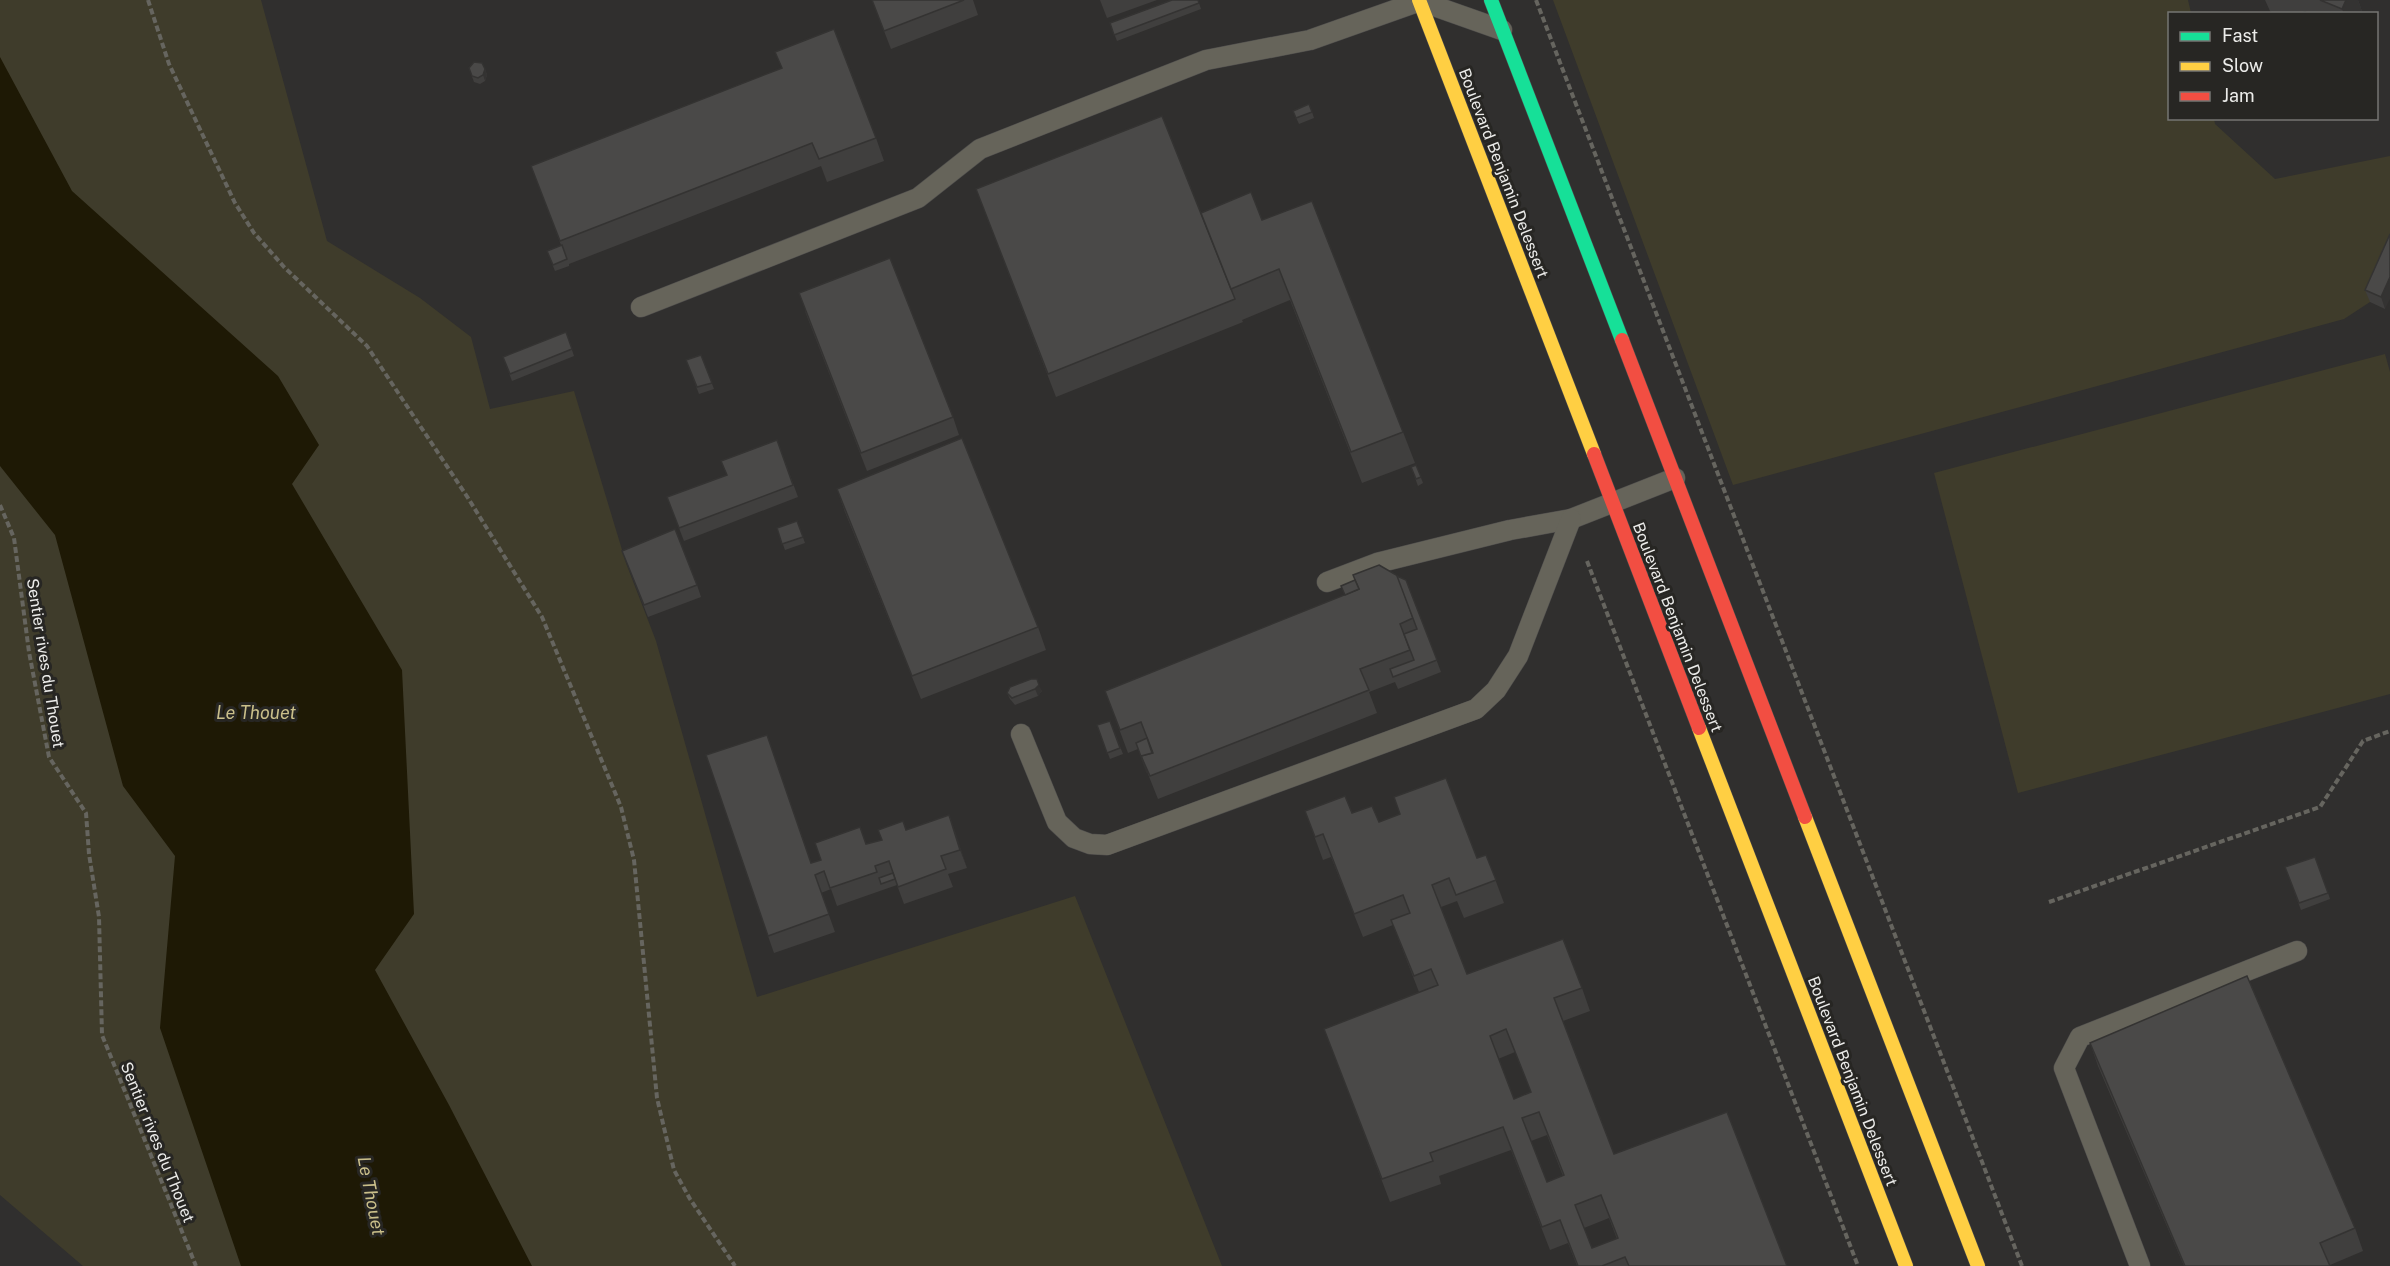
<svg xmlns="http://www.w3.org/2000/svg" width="2390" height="1266" font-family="'Public Sans',sans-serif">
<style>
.green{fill:#3f3c2b}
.water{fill:#1e1905}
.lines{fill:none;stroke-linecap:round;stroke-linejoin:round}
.lane-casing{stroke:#4e4d4c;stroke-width:21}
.fast-casing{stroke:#4e4d4c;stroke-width:15}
.slow-casing{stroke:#4e4d4c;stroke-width:15}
.jam-casing{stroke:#4e4d4c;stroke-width:15}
.path{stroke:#66655f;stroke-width:4;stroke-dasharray:6 3;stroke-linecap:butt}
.lane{stroke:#66645a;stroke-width:20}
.fast{stroke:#16e098;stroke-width:14}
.slow{stroke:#ffcf43;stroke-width:14}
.jam{stroke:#f24e42;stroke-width:14}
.wall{fill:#403f3e;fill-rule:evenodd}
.shaded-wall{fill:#343332}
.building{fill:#4a4948;stroke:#343332;stroke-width:1.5;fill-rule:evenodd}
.labels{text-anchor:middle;stroke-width:6;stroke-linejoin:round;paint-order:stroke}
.street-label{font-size:16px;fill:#ececea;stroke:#272623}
.water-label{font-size:18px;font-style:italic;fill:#cabf8a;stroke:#272623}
</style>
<rect width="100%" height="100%" fill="#302f2e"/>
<g class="green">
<path d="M 0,0 L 261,0 L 327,241 L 420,298 L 471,337 L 490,409 L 574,391 L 626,563 L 656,641 L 757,997 L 1075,896 L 1222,1266 L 83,1266 L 0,1195 Z"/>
<path d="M 1553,0 L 2188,0 L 2191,13 L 2170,14 L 2170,118 L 2214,119 L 2215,124 L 2275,179 L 2390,156 L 2390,256 L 2370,302 L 2344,319 L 1733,485 Z"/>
<path d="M 2385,354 L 2390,372 L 2390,694 L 2018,793 L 1934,473 Z"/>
</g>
<path class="water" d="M 0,57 L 72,191 L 278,376 L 319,445 L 292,484 L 402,670 L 414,914 L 375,970 L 449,1105 L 532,1266 L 241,1266 L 160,1028 L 175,856 L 123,786 L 55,535 L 0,466 Z"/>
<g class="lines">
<g class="lane-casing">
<g id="lane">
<path d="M 641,307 L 918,198 L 980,149 L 1206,60 L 1310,40 L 1420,1 L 1502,30"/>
<path d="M 1327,582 L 1377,563 L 1510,530 L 1571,519 L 1675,478"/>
<path d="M 1021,734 L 1057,822 L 1074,838 L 1090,844 L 1107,845 L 1476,709 L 1496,690 L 1518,656 L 1571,519"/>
<path d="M 2140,1266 L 2064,1068 L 2080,1037 L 2297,951"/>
</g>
</g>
<g class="fast-casing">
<path id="fast" d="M 1491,0 L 1622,340"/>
</g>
<g class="slow-casing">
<g id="slow">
<path d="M 1419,0 L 1594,454"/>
<path d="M 1699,728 L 1906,1266"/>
<path d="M 1805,817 L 1978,1266"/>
</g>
</g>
<g class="jam-casing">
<g id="jam">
<path d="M 1622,340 L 1805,817"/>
<path d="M 1594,454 L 1699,728"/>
</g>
</g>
<g class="path">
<path d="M 148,0 L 169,64 L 235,203 L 254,233 L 284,267 L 367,346 L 468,498 L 542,617 L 621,807 L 634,860 L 657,1098 L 674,1170 L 690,1199 L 735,1266"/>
<path d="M 1536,0 L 2022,1266"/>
<path d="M 0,505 L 14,538 L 29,652 L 49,757 L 86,813 L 89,854 L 99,917 L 102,1035 L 196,1266"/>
<path d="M 1587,561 L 1858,1266"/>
<path d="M 2049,902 L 2320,807 L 2363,741 L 2390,731"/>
</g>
<use href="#lane" class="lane"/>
<use href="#fast" class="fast"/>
<use href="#slow" class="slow"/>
<use href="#jam" class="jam"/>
</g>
<g class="wall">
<path d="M 872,0 L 973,0 L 978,15 L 891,49 Z"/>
<path d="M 1100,0 L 1157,0 L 1107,18 Z"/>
<path d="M 1198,0 L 1201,9 L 1117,41 L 1110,23 Z"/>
<path d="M 2265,0 L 2358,0 L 2363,14 L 2311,14 L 2305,11 L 2298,14 L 2275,14 L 2270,11 Z"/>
<path d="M 469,68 L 485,69 L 487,75 L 485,81 L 480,84 L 474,82 Z"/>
<path d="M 1293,111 L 1312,112 L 1314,118 L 1299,124 Z"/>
<path d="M 876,138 L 884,161 L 827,182 L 821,166 L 569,264 L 569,266 L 555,271 L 547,251 L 561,245 L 531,166 Z"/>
<path d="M 976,189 L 1203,219 L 1262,220 L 1403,432 L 1415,463 L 1362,483 L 1290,300 L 1242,320 L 1243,322 L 1056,397 Z"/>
<path d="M 2390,234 L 2385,309 L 2370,302 L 2365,290 Z"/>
<path d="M 805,311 L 953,417 L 959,435 L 867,471 Z"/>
<path d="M 566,332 L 574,356 L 512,381 L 503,357 Z"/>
<path d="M 701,355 L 714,389 L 699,394 L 686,360 Z"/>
<path d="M 777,440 L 798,497 L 684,541 L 667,497 L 726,475 Z"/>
<path d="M 1416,465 L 1423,483 L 1418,486 L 1411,467 Z"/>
<path d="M 837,489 L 1038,627 L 1046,650 L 921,699 L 845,512 Z"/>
<path d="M 797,521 L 805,543 L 785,550 L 777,528 Z"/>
<path d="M 627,563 L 697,585 L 701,597 L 648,617 Z"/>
<path d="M 1397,576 L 1406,580 L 1441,672 L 1398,689 L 1395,682 L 1369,692 L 1377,713 L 1158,799 L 1138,749 L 1128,753 L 1105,691 L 1345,595 Z"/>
<path d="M 1031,679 L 1042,691 L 1038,696 L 1015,705 L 1010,699 L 1007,693 Z"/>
<path d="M 1110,721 L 1123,754 L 1110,759 L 1097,725 Z"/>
<path d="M 1305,811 L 1352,813 L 1379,822 L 1477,858 L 1486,855 L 1504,903 L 1464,918 L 1457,901 L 1441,907 L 1467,974 L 1582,988 L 1590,1011 L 1563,1021 L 1614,1154 L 1787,1266 L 1577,1266 L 1568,1243 L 1550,1250 L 1511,1150 L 1439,1176 L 1441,1184 L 1390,1202 L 1324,1029 L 1419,992 L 1393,925 L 1363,937 L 1331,857 L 1323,860 ZM 1515,1052 L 1531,1092 L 1514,1099 L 1498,1059 ZM 1547,1135 L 1563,1176 L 1547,1182 L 1531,1141 ZM 1609,1218 L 1617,1239 L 1592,1248 L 1584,1228 Z"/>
<path d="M 949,815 L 967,868 L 948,874 L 953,887 L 904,904 L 897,885 L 837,906 L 831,889 L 821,893 L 835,932 L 774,953 L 768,936 L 811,863 L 882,840 L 906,830 Z"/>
<path d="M 2285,867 L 2328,893 L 2330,899 L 2301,910 Z"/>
<path d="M 2090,1043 L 2355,1228 L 2363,1251 L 2330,1265 L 2330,1266 L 2184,1266 L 2098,1066 Z"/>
</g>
<g class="shaded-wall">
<path d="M 2342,0 L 2358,0 L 2363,14 L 2344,14 L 2342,9 Z"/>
<path d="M 485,69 L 487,75 L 485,81 L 483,75 Z"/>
<path d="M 2390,277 L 2390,299 L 2385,309 L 2381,297 Z"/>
<path d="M 1039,685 L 1042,691 L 1038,696 L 1035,689 Z"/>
<path d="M 949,815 L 956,833 L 967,868 L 960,850 Z"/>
</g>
<g class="building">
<path d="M 872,0 L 964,0 L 884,31 Z"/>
<path d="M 1172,0 L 1198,0 L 1199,3 L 1114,35 L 1110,23 Z"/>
<path d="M 2320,0 L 2346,0 L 2342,9 Z"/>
<path d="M 834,29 L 876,138 L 819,159 L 812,143 L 560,241 L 531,166 L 782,68 L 775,52 Z"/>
<path d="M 474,62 L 482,63 L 485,69 L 483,75 L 478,78 L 472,76 L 469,68 Z"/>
<path d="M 1309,104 L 1312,112 L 1296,118 L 1293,111 Z"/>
<path d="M 1162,116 L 1235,299 L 1048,374 L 976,189 Z"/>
<path d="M 1251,192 L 1262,220 L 1312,201 L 1403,432 L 1351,452 L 1279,269 L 1231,289 L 1201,213 Z"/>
<path d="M 2390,234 L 2390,277 L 2381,297 L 2365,290 Z"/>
<path d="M 562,245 L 567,259 L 553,265 L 547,251 Z"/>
<path d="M 890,258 L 953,417 L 861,453 L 799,293 Z"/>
<path d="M 566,332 L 572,349 L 510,374 L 503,357 Z"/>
<path d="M 701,355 L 712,383 L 697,387 L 686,360 Z"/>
<path d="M 962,438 L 1038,627 L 912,676 L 837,489 Z"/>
<path d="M 777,440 L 793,485 L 679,528 L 667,497 L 727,475 L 721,461 Z"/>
<path d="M 1416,465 L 1421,477 L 1416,479 L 1411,467 Z"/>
<path d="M 797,521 L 803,537 L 782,544 L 777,528 Z"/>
<path d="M 675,529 L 697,585 L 644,605 L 622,551 Z"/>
<path d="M 1379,565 L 1398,576 L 1413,618 L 1400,624 L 1410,650 L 1360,669 L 1369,690 L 1150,776 L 1141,756 L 1153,753 L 1141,722 L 1120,730 L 1105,691 L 1359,589 L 1353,575 Z"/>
<path d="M 1397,576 L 1406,580 L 1437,660 L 1393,677 L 1390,669 L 1414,660 L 1404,634 L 1417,629 Z"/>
<path d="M 1355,580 L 1359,589 L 1345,595 L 1341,586 Z"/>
<path d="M 1031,679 L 1037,679 L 1039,685 L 1035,689 L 1012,698 L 1007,693 L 1010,687 Z"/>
<path d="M 1110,721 L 1120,748 L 1107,753 L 1097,725 Z"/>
<path d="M 767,735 L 811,863 L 821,860 L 815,843 L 860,827 L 866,844 L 882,840 L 878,830 L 903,821 L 906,830 L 949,815 L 960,850 L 941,856 L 946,869 L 898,887 L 889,861 L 875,866 L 877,872 L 830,888 L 824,871 L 815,875 L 829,914 L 768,936 L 706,755 Z"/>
<path d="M 1147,738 L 1152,753 L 1141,756 L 1147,773 L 1136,743 Z"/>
<path d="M 1446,778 L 1477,858 L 1486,855 L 1496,880 L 1456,895 L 1449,878 L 1432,885 L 1467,974 L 1563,939 L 1582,988 L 1554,998 L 1614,1154 L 1727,1112 L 1787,1266 L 1629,1266 L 1625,1257 L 1602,1266 L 1578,1266 L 1560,1220 L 1542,1227 L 1503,1127 L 1430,1153 L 1433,1161 L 1382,1179 L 1324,1029 L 1438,985 L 1431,969 L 1414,976 L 1391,920 L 1410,913 L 1403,895 L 1354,914 L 1323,834 L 1315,837 L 1305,811 L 1345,796 L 1352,813 L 1372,806 L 1379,822 L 1400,814 L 1394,797 ZM 1506,1029 L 1531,1092 L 1514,1099 L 1490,1036 ZM 1539,1112 L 1564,1175 L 1547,1182 L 1522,1118 ZM 1601,1195 L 1618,1238 L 1592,1248 L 1575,1205 Z"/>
<path d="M 2315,857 L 2328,893 L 2299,903 L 2285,867 Z"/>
<path d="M 893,873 L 895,879 L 881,884 L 879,878 Z"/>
<path d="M 2247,976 L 2355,1228 L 2320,1243 L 2330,1266 L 2185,1266 L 2090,1043 Z"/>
</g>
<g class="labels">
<g class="street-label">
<text transform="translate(1504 173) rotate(69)" y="6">Boulevard Benjamin Delessert</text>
<text transform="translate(1678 627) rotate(69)" y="6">Boulevard Benjamin Delessert</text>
<text transform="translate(46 663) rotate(81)" y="6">Sentier rives du Thouet</text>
<text transform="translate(1853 1081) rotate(69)" y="6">Boulevard Benjamin Delessert</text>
<text transform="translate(158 1142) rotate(68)" y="6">Sentier rives du Thouet</text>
</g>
<g class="water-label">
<text x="256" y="719">Le Thouet</text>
<text transform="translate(371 1196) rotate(79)" y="6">Le Thouet</text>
</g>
</g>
<rect x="2168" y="12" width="210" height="108" fill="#272623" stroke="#767573" stroke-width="1.5"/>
<rect x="2180" y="32" width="30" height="9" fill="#16e098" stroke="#767573" stroke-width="1.5"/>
<text x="2222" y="42" font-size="18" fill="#ececea">Fast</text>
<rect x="2180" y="62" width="30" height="9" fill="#ffcf43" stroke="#767573" stroke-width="1.5"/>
<text x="2222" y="72" font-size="18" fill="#ececea">Slow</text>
<rect x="2180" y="92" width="30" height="9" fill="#f24e42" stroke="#767573" stroke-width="1.5"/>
<text x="2222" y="102" font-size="18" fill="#ececea">Jam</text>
</svg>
